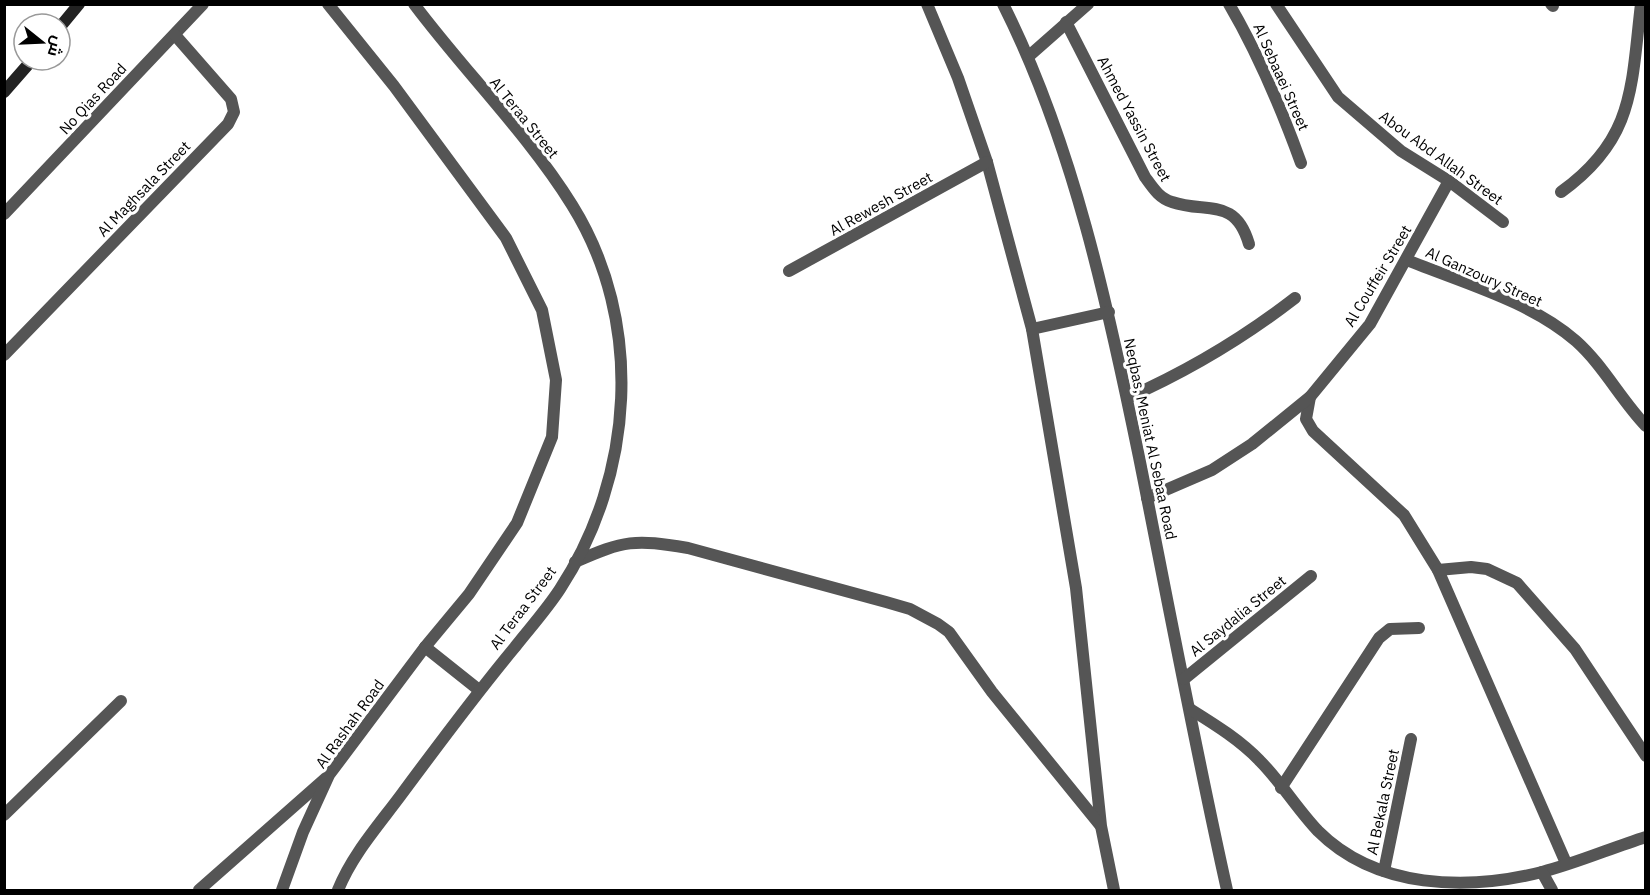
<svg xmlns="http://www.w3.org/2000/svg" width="1650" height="895" font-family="'IBM Plex Sans',Cairo,sans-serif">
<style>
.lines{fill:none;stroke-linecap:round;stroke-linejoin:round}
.street{stroke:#555;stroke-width:12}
.secondary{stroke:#222;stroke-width:12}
.labels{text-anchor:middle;stroke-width:6;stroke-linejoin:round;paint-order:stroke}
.street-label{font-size:15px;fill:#000;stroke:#fff}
</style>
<rect width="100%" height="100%" fill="#fff"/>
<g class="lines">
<g class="street">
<path d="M 927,4 L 958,78 L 987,162 L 1032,329 L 1076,588 L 1101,826 L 1114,890"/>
<path d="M 1003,4 C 1073,143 1108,306 1139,457 C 1168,602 1195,747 1227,890"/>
<path d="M 1229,4 C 1259,55 1281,108 1301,163"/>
<path d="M 1276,4 L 1338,97 L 1401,151 L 1449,181 L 1503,222"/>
<path d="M 1551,4 L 1553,6"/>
<path d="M 1066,22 L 1145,177 C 1153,188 1159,198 1172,202 C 1206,214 1235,196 1249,244"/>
<path d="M 1029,56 L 1088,4"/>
<path d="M 1561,192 C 1635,139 1631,87 1641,4"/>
<path d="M 4,214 L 203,4"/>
<path d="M 1407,260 C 1463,283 1530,301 1576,341 C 1603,365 1621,400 1646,426"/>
<path d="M 789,271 L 987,162"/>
<path d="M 1032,329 L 1109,312"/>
<path d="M 4,355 L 228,124 L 234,112 L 231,99 L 175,35"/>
<path d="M 1310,397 L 1306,419 L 1313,431 L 1404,515 L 1438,570 L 1566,863"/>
<path d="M 1127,398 C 1188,371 1242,339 1295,298"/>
<path d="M 1147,498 L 1212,470 L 1252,444 L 1310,397 L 1370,324 L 1449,181"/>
<path d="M 575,562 C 625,540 634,539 688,548 L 886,602 L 910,609 L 938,624 L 949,632 L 992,692 L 1100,825"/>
<path d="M 1438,570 L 1471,567 L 1487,569 L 1517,583 L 1575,649 L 1646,756"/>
<path d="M 425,647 L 479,690"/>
<path d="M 1184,679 L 1311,576"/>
<path d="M 1190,709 C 1214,724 1240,740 1260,761 C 1281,782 1297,809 1318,831 C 1376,889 1467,891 1542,872 C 1577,863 1611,848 1646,837"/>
<path d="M 1281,788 L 1379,638 L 1390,629 L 1419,628"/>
<path d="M 4,815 L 121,701"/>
<path d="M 1384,871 L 1411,739"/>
<path d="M 1542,872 L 1552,890"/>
<path d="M 199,890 L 326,778"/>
<path d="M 282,890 L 303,832 L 329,775 L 425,647 L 469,594 L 517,523 L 552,437 L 556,380 L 542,310 L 506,238 L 394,86 L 328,4"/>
<path d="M 338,890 C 352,855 378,826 401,795 C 438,745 475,695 515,647 C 530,628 547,609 560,589 C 634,476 645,322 572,205 C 527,133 465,72 414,4"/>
</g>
<g class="secondary">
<path d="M 60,27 L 79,4"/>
<path d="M 4,92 L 32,60"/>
</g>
</g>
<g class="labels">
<g class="street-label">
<text transform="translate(1281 77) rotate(66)" y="5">Al Sebaaei Street</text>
<text transform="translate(93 99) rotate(-47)" y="5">No Qias Road</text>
<text transform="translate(524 118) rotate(51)" y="5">Al Teraa Street</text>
<text transform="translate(1134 119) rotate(62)" y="5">Ahmed Yassin Street</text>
<text transform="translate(1441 158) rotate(36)" y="5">Abou Abd Allah Street</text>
<text transform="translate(144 189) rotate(-46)" y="5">Al Maghsala Street</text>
<text transform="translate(881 204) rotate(-29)" y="5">Al Rewesh Street</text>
<text transform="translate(1378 276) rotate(-59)" y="5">Al Couffeir Street</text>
<text transform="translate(1484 277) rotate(24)" y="5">Al Ganzoury Street</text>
<text transform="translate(1150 439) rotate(78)" y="5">Neqbas, Meniat Al Sebaa Road</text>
<text transform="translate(523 608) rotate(-53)" y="5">Al Teraa Street</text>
<text transform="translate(1238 616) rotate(-39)" y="5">Al Saydalia Street</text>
<text transform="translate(350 724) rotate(-54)" y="5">Al Rashah Road</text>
<text transform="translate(1383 802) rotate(-78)" y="5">Al Bekala Street</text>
</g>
</g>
<rect width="1650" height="895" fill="none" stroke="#000000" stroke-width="12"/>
<g transform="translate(42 42) rotate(108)"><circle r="28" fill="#ffffff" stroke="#999999" stroke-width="1.5"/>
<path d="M0-4.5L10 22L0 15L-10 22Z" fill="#000000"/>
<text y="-9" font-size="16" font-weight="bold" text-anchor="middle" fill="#000000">ش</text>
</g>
</svg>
